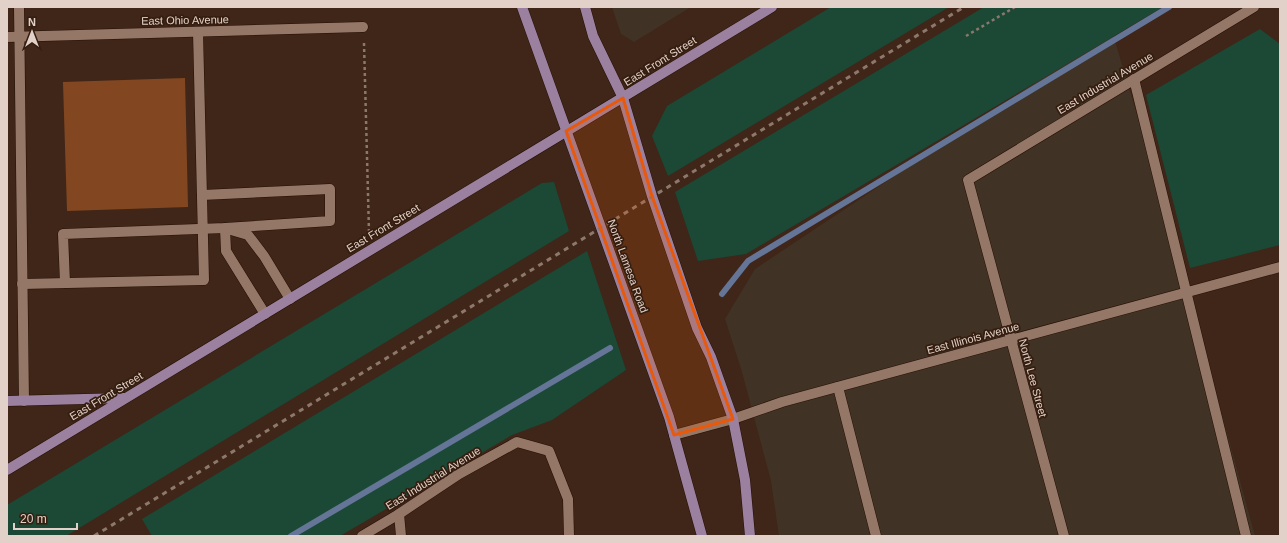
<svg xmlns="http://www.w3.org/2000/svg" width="1287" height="543" font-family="Arial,sans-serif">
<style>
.commercial{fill:#403224}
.green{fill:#1b4936}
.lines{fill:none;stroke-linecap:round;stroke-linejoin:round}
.stream{stroke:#657598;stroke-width:6}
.building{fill:#824721}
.minor-casing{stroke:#250f03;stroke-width:11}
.major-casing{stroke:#250f03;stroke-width:11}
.path{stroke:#8c776b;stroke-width:2.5;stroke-dasharray:3 3;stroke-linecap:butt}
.minor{stroke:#957767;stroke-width:10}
.major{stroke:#9b809f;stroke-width:10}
.rail{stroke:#8d786c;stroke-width:3;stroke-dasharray:5 5;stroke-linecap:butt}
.marked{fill:#e8590c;fill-opacity:0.2;stroke:#e8590c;stroke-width:3;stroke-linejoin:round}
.labels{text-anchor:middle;stroke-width:3.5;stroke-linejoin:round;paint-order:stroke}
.street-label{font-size:11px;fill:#e2d1c8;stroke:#351d0f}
</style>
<rect width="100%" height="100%" fill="#3f2618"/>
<g class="commercial">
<path d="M 612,7 L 691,7 L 634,42 L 621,34 Z"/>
<path d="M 1112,31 L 1178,252 L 1255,536 L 779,536 L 771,481 L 742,372 L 725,319 L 755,269 Z"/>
</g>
<g class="green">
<path d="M 831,7 L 949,7 L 668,176 L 652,136 L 667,106 Z"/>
<path d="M 984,7 L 1163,7 L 746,254 L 698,261 L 675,192 Z"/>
<path d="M 1260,29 L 1280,44 L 1280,245 L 1190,268 L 1146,95 Z"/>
<path d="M 554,182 L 569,231 L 66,536 L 7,536 L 7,505 L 542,183 Z"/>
<path d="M 587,251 L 626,370 L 552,420 L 512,435 L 340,536 L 152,536 L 142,519 Z"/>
</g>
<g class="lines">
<g class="stream">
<path d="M 722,294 L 748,261 L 1169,7"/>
<path d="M 291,536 L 610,348"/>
</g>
</g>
<path class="building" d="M 185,78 L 188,207 L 67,211 L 63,82 Z"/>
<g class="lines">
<g class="minor-casing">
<g id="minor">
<path d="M 19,7 L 24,401"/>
<path d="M 7,37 L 363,27"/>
<path d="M 1134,79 L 1246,536"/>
<path d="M 225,228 L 226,251 L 265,314"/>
<path d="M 231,230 L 248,235 L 264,256 L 290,299"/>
<path d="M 65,283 L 63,234 L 225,228 L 330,221 L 330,189 L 202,195"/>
<path d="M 22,284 L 204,280 L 198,32"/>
<path d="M 838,387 L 876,536"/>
<path d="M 674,435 L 733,419 L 782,402 L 1280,267"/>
<path d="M 399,514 L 401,536"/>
<path d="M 362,536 L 399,514 L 459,474 L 517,442 L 549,451 L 568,499 L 569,536"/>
<path d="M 1064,536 L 968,180 L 1254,7"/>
</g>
</g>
<g class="major-casing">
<g id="major">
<path d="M 522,7 L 669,417 L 702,536"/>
<path d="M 585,7 L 593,36 L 623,98 L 652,196 L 697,328 L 711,357 L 733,419 L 745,480 L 750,536"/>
<path d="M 7,401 L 124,398"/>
<path d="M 7,470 L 772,7"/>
</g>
</g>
<g class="path">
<path d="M 966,36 L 1015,7"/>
<path d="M 364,43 L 369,232"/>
</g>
<use href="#minor" class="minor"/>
<use href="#major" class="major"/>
<path class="rail" d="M 94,536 L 964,7"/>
</g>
<path class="marked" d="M 623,98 L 652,196 L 733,419 L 674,435 L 566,131 Z"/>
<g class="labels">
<g class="street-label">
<text transform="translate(185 20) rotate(-1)" y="4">East Ohio Avenue</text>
<text transform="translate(660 61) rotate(-32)" y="4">East Front Street</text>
<text transform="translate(1105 83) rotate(-31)" y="4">East Industrial Avenue</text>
<text transform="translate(383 228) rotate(-31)" y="4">East Front Street</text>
<text transform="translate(628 266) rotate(70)" y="4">North Lamesa Road</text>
<text transform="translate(973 338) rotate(-15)" y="4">East Illinois Avenue</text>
<text transform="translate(1033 378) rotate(75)" y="4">North Lee Street</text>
<text transform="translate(106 396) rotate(-31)" y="4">East Front Street</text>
<text transform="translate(433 478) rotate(-32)" y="4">East Industrial Avenue</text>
</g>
</g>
<rect width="1287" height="543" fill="none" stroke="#e2d1c8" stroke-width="16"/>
<g transform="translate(32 32)" stroke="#351d0f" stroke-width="3" paint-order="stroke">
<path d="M0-3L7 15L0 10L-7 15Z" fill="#e2d1c8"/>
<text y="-6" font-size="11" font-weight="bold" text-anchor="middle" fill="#e2d1c8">N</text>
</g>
<path d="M14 523v6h63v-6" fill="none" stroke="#e2d1c8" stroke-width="2"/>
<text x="20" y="523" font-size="12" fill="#e2d1c8" stroke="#351d0f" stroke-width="3" paint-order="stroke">20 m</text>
</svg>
